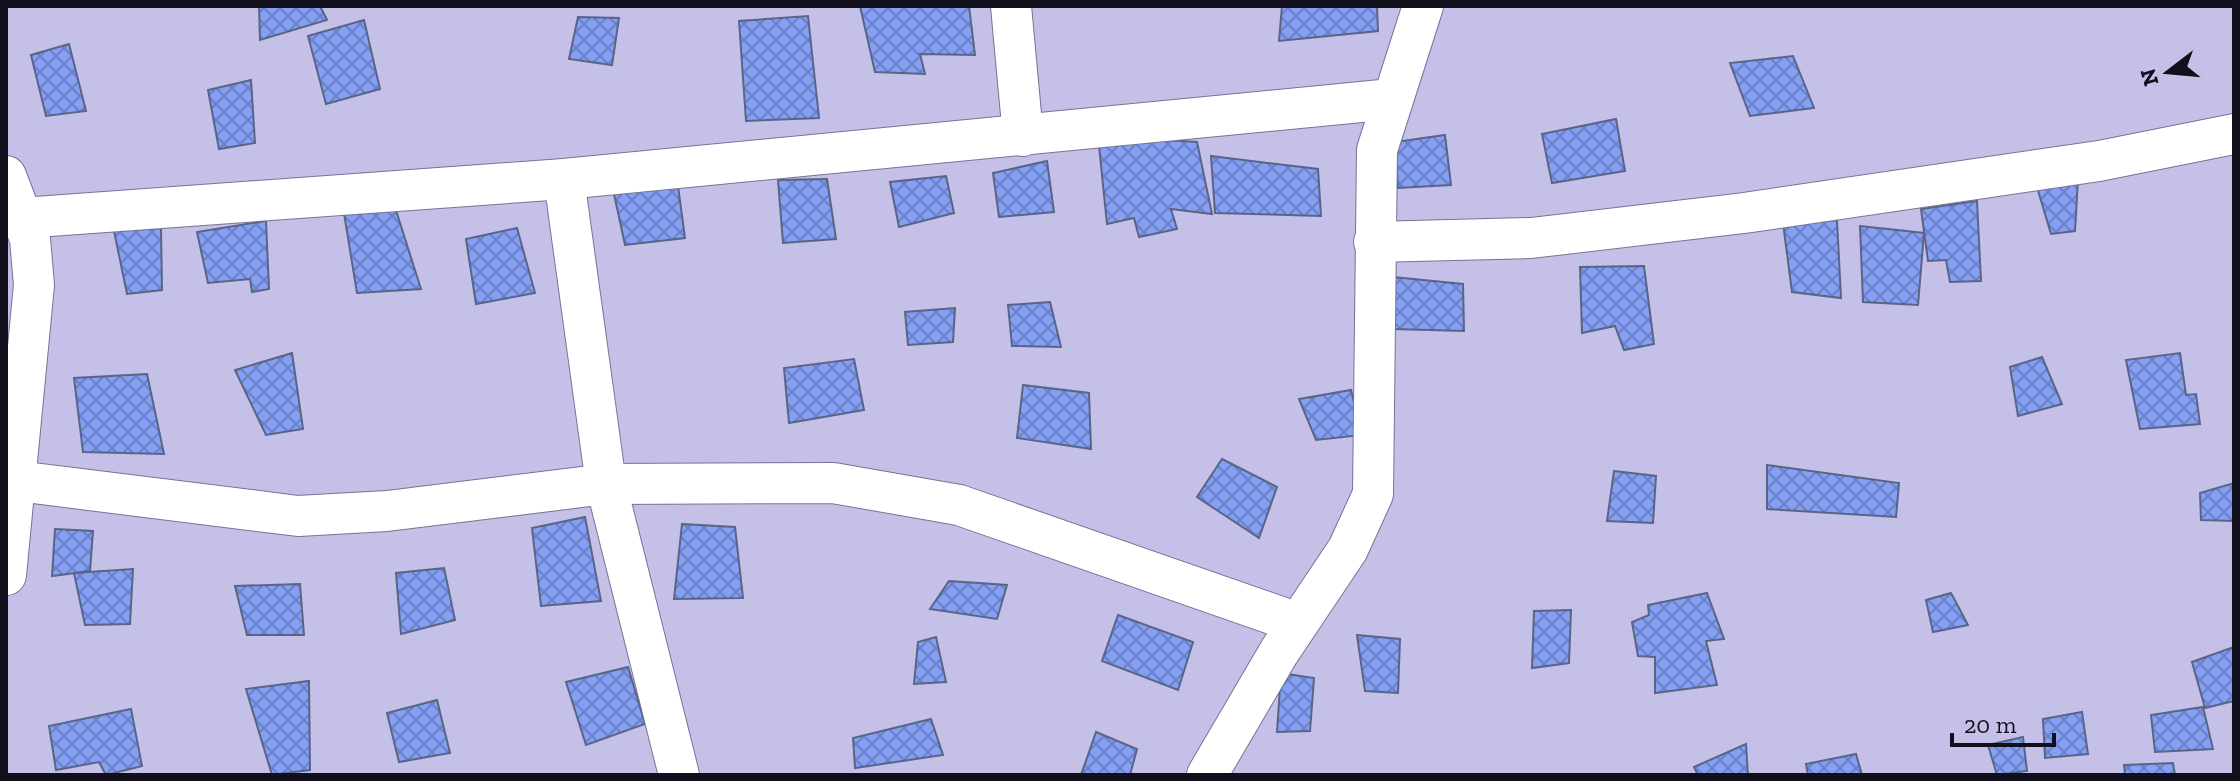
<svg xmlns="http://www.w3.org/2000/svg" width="2240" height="781" font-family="'Zilla Slab',serif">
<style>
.building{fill:url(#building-cross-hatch);stroke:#596486;stroke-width:2}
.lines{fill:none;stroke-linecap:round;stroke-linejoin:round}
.street-casing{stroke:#777297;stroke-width:42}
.street{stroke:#fff;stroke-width:40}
</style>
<defs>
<pattern id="building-cross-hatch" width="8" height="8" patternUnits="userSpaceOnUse" patternTransform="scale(2)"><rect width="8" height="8" fill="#849ff4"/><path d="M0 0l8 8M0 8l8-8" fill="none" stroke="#6b80c5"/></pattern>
</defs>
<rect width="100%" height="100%" fill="#c4c0e8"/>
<g class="building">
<path d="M 259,6 L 320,6 L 327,20 L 260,40 Z"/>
<path d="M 860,6 L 969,6 L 975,55 L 920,54 L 925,74 L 875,72 Z"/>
<path d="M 1282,6 L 1377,6 L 1378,31 L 1279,41 Z"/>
<path d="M 808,16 L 819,118 L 746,121 L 739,21 Z"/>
<path d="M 578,17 L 619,18 L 612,65 L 569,59 Z"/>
<path d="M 364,20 L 380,89 L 326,104 L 308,36 Z"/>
<path d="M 69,44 L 86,111 L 46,116 L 31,55 Z"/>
<path d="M 1793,56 L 1814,108 L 1750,116 L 1730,63 Z"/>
<path d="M 251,80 L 255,143 L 219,149 L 208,90 Z"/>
<path d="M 1616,119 L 1625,171 L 1552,183 L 1542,134 Z"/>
<path d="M 1445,135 L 1451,185 L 1398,188 L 1395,142 Z"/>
<path d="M 1098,136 L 1197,142 L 1212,214 L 1171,209 L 1177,229 L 1139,237 L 1134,218 L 1107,224 Z"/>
<path d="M 1211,156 L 1318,169 L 1321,216 L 1215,213 Z"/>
<path d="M 1047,161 L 1054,212 L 999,217 L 993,173 Z"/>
<path d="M 946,176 L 954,213 L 899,227 L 890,182 Z"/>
<path d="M 827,179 L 836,239 L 783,243 L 778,180 Z"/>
<path d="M 2078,180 L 2075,231 L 2051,234 L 2036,184 Z"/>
<path d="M 678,186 L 685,238 L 625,245 L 614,194 Z"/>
<path d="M 393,201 L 421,289 L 357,293 L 343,207 Z"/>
<path d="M 1977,201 L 1981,281 L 1950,282 L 1946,260 L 1928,261 L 1921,209 Z"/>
<path d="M 1837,220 L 1841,298 L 1792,292 L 1783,223 Z"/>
<path d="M 266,221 L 269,289 L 252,292 L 250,279 L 208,283 L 197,232 Z"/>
<path d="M 1860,226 L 1924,233 L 1918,305 L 1863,302 Z"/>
<path d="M 161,228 L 162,290 L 127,294 L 114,231 Z"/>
<path d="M 517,228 L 535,293 L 476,304 L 466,239 Z"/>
<path d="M 1644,266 L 1654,344 L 1624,350 L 1615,326 L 1582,333 L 1580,267 Z"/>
<path d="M 1393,277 L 1463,284 L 1464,331 L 1393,329 Z"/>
<path d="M 1050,302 L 1061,347 L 1012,346 L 1008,305 Z"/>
<path d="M 955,308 L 953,342 L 908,345 L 905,312 Z"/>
<path d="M 292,353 L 303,429 L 266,435 L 235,370 Z"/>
<path d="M 2180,353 L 2186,395 L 2196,394 L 2200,424 L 2140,429 L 2126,360 Z"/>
<path d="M 2042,357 L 2062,404 L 2018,416 L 2010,367 Z"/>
<path d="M 854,359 L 864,410 L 789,423 L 784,368 Z"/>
<path d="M 147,374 L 164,454 L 83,452 L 74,378 Z"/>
<path d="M 1023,385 L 1089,393 L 1091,449 L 1017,438 Z"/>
<path d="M 1351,390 L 1362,435 L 1316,440 L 1299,399 Z"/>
<path d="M 1222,459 L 1277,487 L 1259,538 L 1197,497 Z"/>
<path d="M 1767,465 L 1899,483 L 1896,517 L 1767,509 Z"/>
<path d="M 1614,471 L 1656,476 L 1653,523 L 1607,521 Z"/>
<path d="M 2234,483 L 2234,521 L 2201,520 L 2200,493 Z"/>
<path d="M 585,517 L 601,601 L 541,606 L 532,528 Z"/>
<path d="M 682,524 L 735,527 L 743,598 L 674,599 Z"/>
<path d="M 55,529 L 93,531 L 90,571 L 52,576 Z"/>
<path d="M 444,568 L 455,620 L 401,634 L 396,573 Z"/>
<path d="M 133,569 L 130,624 L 85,625 L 74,573 Z"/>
<path d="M 949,581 L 1007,585 L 997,619 L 930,609 Z"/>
<path d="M 300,584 L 304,635 L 247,635 L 235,586 Z"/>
<path d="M 1707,593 L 1724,639 L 1706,641 L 1717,685 L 1655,693 L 1655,657 L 1638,656 L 1632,622 L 1649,615 L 1648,605 Z"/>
<path d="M 1951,593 L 1968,625 L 1933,632 L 1926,600 Z"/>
<path d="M 1571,610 L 1569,663 L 1532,668 L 1534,611 Z"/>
<path d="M 1118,615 L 1193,642 L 1178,690 L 1102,661 Z"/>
<path d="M 1357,635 L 1400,639 L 1398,693 L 1365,691 Z"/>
<path d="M 936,637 L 946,682 L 914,684 L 918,642 Z"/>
<path d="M 2234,647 L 2234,701 L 2205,708 L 2192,662 Z"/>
<path d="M 628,667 L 645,724 L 586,745 L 566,682 Z"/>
<path d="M 1281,673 L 1314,678 L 1310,731 L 1277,732 Z"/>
<path d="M 309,681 L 310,770 L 272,775 L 246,689 Z"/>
<path d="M 437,700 L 450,753 L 399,762 L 387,713 Z"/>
<path d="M 2203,707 L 2213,749 L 2155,752 L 2151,715 Z"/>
<path d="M 131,709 L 142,766 L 106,775 L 99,762 L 56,770 L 49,726 Z"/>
<path d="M 2082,712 L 2088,754 L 2045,758 L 2043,719 Z"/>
<path d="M 931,719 L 943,755 L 855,768 L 853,738 Z"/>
<path d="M 1096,732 L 1137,749 L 1130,775 L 1081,775 Z"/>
<path d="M 2023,737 L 2027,771 L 1997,775 L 1988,745 Z"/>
<path d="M 1746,744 L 1748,775 L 1698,775 L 1694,767 Z"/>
<path d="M 1856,754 L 1862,775 L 1808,775 L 1806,764 Z"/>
<path d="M 2173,763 L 2175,775 L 2125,775 L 2124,765 Z"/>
</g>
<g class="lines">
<g class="street-casing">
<g id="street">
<path d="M 1011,6 L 1023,136"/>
<path d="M 6,176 L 30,239 L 34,285 L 6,575"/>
<path d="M 564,179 L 606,484 L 679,775"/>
<path d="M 22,218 L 564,179 L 1392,99"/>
<path d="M 1374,242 L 1531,238 L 1744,213 L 2099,161 L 2234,134"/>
<path d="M 17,481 L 298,516 L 387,511 L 606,484 L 833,483 L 959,505 L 1298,623"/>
<path d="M 1207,775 L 1279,652 L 1348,549 L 1373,494 L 1377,150 L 1423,6"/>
</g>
</g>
<use href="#street" class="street"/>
</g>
<rect width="2240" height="781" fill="none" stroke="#110f1c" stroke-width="16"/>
<g transform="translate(2168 72) rotate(254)" stroke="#c4c0e8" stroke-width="6" paint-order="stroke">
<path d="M0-6L14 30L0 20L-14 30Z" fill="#110f1c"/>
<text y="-12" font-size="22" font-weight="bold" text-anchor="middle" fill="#110f1c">N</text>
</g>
<path d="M1952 733v12h102v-12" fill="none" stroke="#110f1c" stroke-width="4"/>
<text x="1964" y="733" font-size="24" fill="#110f1c" stroke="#c4c0e8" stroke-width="6" paint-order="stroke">20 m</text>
</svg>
